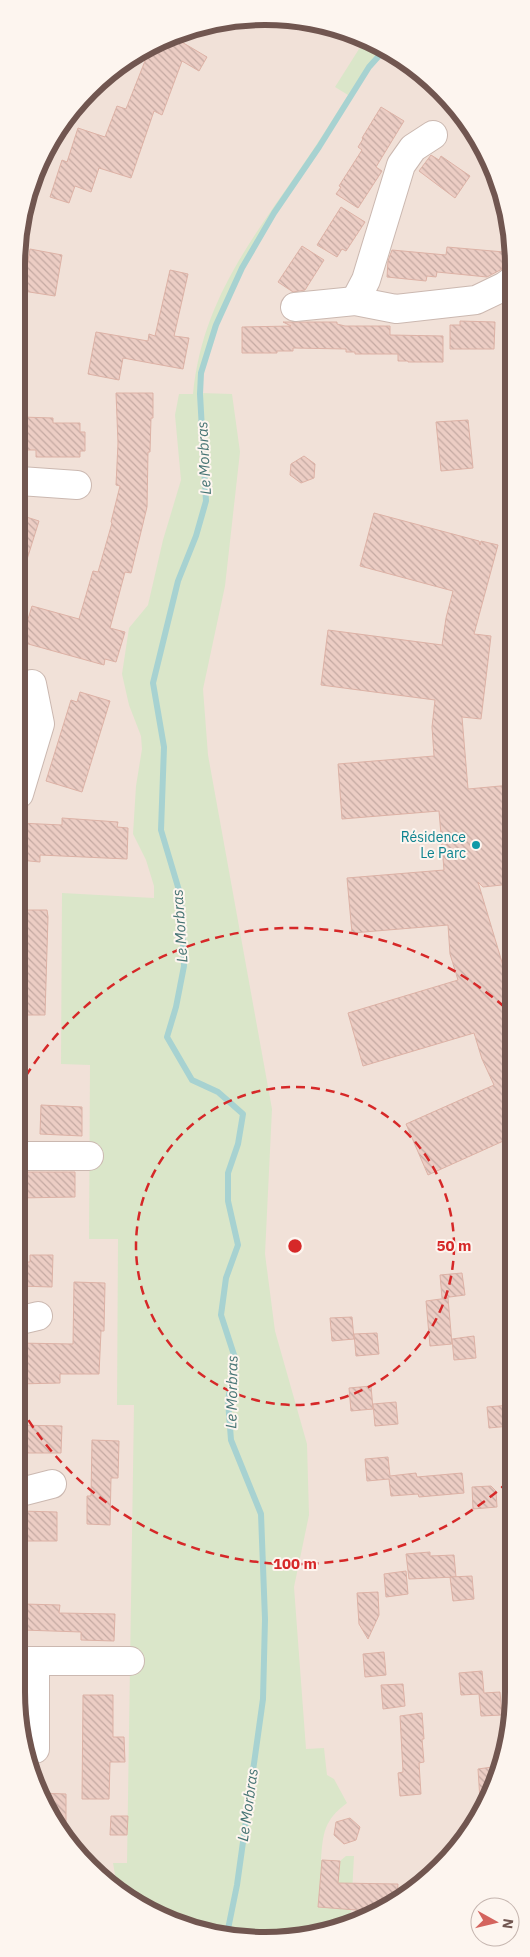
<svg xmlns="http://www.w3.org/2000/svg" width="530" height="1957" font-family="'IBM Plex Sans',sans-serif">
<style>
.residential{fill:#f1e1d8}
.grass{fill:#dae6c9}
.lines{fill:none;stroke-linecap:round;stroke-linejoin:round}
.stream{stroke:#a7d2d1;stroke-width:6}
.building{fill:url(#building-back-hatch);stroke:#ddb2a6}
.minor-casing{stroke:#cbb8b0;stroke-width:30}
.minor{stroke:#fff;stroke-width:28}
.ring{fill:none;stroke:#d62828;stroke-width:2.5;stroke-dasharray:9 6}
.culture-dot{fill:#0f9aa8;stroke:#fdf5ef;stroke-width:2}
.labels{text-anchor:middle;stroke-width:4;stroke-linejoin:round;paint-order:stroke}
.culture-label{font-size:14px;fill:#0d838f;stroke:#fdf5ef;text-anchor:end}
.water-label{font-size:15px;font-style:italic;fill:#467474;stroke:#fdf5ef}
.rim{fill:none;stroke:#715650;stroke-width:6}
.centre{fill:#d62828;stroke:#fdf5ef;stroke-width:2.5}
.ring-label{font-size:15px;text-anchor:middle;font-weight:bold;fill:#d62828;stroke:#fdf5ef;stroke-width:4;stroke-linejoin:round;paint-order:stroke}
</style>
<defs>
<pattern id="building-back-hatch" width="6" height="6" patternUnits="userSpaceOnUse" patternTransform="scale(1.25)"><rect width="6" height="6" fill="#eccdc4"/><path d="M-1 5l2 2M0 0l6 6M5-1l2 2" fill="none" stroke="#c4a9a2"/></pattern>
</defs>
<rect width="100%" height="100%" fill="#faf0e9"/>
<path class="residential" d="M 216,21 L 313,21 L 389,49 L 452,101 L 488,155 L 512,233 L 509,1740 L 480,1817 L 417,1889 L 330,1932 L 248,1940 L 155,1915 L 78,1856 L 35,1787 L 16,1692 L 21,217 L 58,127 L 127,58 Z"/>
<path class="grass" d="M 367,41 L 386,48 C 360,78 342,113 320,146 C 274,218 206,305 200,393 L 232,394 L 240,452 L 225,586 L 203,689 L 208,755 L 272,1109 L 265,1254 L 275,1331 L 307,1444 L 309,1515 L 294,1587 L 306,1749 L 324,1748 L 327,1775 L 334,1779 L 347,1803 C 324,1820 323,1833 321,1860 L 340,1861 L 346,1856 L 354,1856 L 351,1912 L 328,1932 L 248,1940 L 155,1915 L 117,1886 L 113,1863 L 127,1863 L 134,1405 L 117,1405 L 118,1239 L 89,1239 L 90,1065 L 61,1064 L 62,893 L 154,898 L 154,886 L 146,860 L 133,834 L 136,786 L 142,749 L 141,736 L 129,705 L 122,674 L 129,628 L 148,605 L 163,540 L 181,480 L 175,415 L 179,394 L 193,394 C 202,302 250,242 300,169 C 317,145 332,120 348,95 L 335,87 L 359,49 Z"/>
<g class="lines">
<path class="stream" d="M 227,1934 L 237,1885 L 263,1699 L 265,1619 L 261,1514 L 231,1440 L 228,1401 L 235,1358 L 221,1315 L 226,1278 L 238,1245 L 228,1201 L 228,1173 L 238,1144 L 243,1114 L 218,1092 L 192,1080 L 167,1037 L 176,1007 L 184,966 L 181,897 L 161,830 L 164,747 L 153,683 L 178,581 L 196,536 L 206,501 L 200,394 L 201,373 L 216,325 L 242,268 L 274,213 L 319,147 L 369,67 L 386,48"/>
</g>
<g class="building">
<path d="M 175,38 L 207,57 L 199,71 L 182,61 L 162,115 L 154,111 L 131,178 L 99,168 L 91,192 L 75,186 L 69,203 L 50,197 L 62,160 L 67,162 L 78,128 L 105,137 L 117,106 L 126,109 L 145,61 L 133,56 Z"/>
<path d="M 381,107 L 404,121 L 376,167 L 382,171 L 358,208 L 336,194 L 341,187 L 339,186 L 362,150 L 358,147 L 363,139 L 362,138 Z"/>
<path d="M 431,155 L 439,160 L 441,156 L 470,176 L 455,198 L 419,171 Z"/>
<path d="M 341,207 L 365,222 L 346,251 L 342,249 L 337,257 L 317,245 Z"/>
<path d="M 302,246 L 324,260 L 305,290 L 293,292 L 278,282 Z"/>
<path d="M 447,247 L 504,252 L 502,269 L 487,277 L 437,272 L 436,277 L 427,276 L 426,281 L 387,277 L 388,261 L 392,250 L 446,255 Z"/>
<path d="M 30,249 L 62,255 L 55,296 L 23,291 Z"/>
<path d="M 170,270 L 188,274 L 174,336 L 189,338 L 183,369 L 123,358 L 119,380 L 88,374 L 96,332 L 148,341 L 149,334 L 155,336 Z"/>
<path d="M 460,321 L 495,322 L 494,349 L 450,349 L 450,325 L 460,325 Z"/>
<path d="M 283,322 L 337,322 L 337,324 L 345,326 L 390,326 L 390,335 L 443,336 L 443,362 L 408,362 L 408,361 L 398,361 L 398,354 L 355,354 L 355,352 L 346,352 L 346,349 L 293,348 L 293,351 L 277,351 L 277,353 L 242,353 L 242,327 L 291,326 Z"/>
<path d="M 116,393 L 153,393 L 153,418 L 151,418 L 150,452 L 148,452 L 147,507 L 131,573 L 125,572 L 110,628 L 125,632 L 116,662 L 105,659 L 104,665 L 21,642 L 32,606 L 79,619 L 93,571 L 98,572 L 112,523 L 111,522 L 120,486 L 116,485 L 118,443 Z"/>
<path d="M 21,417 L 53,418 L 53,423 L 80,423 L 80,432 L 85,432 L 85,451 L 80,451 L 80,457 L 36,457 L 36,450 L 21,450 Z"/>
<path d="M 468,420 L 473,468 L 441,471 L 436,422 Z"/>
<path d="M 304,456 L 315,464 L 314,478 L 301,483 L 290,475 L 291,464 Z"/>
<path d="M 374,513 L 479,541 L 480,545 L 481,541 L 498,545 L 474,634 L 491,636 L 481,719 L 462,717 L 468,789 L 511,785 L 511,884 L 483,887 L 478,882 L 510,989 L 510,1138 L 428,1175 L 406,1124 L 494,1085 L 482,1059 L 474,1033 L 363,1066 L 348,1013 L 458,980 L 450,954 L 448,925 L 352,933 L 347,878 L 444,870 L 439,811 L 342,819 L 338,764 L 434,756 L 432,727 L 435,700 L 321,685 L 328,630 L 442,645 L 446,618 L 453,591 L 360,566 Z"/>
<path d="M 20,515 L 39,521 L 24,569 L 20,568 Z"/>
<path d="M 80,692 L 110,701 L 82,792 L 46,781 L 71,700 L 77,702 Z"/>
<path d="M 62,818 L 118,822 L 117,827 L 128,828 L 127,859 L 40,855 L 40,862 L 19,860 L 19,823 L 62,825 Z"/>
<path d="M 20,910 L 47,910 L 48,917 L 45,1015 L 18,1015 Z"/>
<path d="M 41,1105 L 82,1107 L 82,1136 L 40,1134 Z"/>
<path d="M 18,1172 L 75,1172 L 75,1197 L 18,1198 Z"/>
<path d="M 30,1255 L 53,1255 L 52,1287 L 18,1286 L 18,1262 L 30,1262 Z"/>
<path d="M 462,1273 L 465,1295 L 442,1298 L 440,1275 Z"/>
<path d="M 74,1282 L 105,1283 L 104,1331 L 101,1331 L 99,1374 L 60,1374 L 60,1383 L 17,1384 L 17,1343 L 73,1344 Z"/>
<path d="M 448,1298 L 452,1344 L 430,1346 L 426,1301 Z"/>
<path d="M 352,1317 L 354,1339 L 332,1341 L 330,1318 Z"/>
<path d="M 377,1333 L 379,1354 L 356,1356 L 354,1334 Z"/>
<path d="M 474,1336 L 476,1358 L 454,1360 L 452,1339 Z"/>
<path d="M 371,1386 L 373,1409 L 351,1411 L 349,1388 Z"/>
<path d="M 396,1402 L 398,1424 L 375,1426 L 373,1404 Z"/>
<path d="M 510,1405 L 510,1426 L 489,1428 L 487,1407 Z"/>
<path d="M 17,1425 L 62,1426 L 61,1453 L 17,1453 Z"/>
<path d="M 92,1440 L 119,1441 L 118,1478 L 111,1478 L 110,1525 L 87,1524 L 87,1496 L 91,1496 Z"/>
<path d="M 388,1457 L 390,1476 L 416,1473 L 417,1477 L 462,1473 L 464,1493 L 419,1497 L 418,1494 L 391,1496 L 389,1479 L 367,1481 L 365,1459 Z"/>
<path d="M 491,1486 L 496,1491 L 497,1507 L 473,1509 L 472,1487 Z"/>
<path d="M 20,1511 L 57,1512 L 57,1541 L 20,1541 Z"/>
<path d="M 430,1552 L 430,1556 L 454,1555 L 456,1577 L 409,1579 L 406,1554 Z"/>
<path d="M 406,1571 L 408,1594 L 386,1597 L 384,1574 Z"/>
<path d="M 472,1576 L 474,1599 L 453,1601 L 450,1577 Z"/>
<path d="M 378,1592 L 379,1615 L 368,1639 L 359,1624 L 357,1593 Z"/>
<path d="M 24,1604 L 60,1605 L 59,1613 L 115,1614 L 114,1641 L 81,1640 L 81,1632 L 23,1630 Z"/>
<path d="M 384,1652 L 386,1675 L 365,1677 L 363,1654 Z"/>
<path d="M 482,1671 L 484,1693 L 500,1692 L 502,1715 L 481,1716 L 479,1694 L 461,1695 L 459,1673 Z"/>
<path d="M 403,1684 L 405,1706 L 383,1709 L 381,1685 Z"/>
<path d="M 83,1695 L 113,1695 L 113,1737 L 124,1737 L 125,1762 L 110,1762 L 109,1799 L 82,1799 Z"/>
<path d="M 422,1713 L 424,1739 L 422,1739 L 424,1762 L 419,1763 L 421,1794 L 400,1796 L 398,1773 L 403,1772 L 400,1716 Z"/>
<path d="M 499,1766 L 481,1815 L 478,1769 Z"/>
<path d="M 39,1793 L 66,1794 L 66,1836 L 51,1812 Z"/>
<path d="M 111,1816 L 128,1816 L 127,1835 L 110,1835 Z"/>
<path d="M 350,1818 L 360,1827 L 356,1840 L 344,1844 L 334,1835 L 336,1822 Z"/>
<path d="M 322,1860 L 340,1861 L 338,1883 L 398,1884 L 397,1899 L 367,1914 L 356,1913 L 356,1910 L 318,1907 Z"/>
</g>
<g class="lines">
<g class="minor-casing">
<g id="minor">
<path d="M 355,301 L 366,280 L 401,165 L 413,148 L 433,135"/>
<path d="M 295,307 L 355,301 L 396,309 L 476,300 L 505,286 L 512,281"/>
<path d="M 20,481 L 77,485"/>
<path d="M 19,794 L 40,724 L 32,684"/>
<path d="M 18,1156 L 89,1156"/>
<path d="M 17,1321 L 38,1316"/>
<path d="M 17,1493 L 52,1484"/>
<path d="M 16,1661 L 130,1661"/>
<path d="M 35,1661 L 35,1749"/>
</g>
</g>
<use href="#minor" class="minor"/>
</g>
<g class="ring">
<circle cx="295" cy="1246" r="159"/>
<path d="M508 1482A318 318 0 0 1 18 1403M18 1089A318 318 0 0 1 510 1012"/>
</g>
<circle class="culture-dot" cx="476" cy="845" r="5"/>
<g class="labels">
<g class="culture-label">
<text x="466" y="842">Résidence<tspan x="466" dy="16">Le Parc</tspan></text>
</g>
<g class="water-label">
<text transform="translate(204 458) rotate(-93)" y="5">Le Morbras</text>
<text transform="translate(180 926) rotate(-94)" y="5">Le Morbras</text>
<text transform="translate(232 1392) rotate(-89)" y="5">Le Morbras</text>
<text transform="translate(248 1805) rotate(-82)" y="5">Le Morbras</text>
</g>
</g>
<path d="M0 0H530V1957H0ZM265 25H265A240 240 0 0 1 505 265V1692A240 240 0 0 1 265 1932H265A240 240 0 0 1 25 1692V265A240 240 0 0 1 265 25Z" fill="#fdf5ef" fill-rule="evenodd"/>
<path class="rim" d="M265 25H265A240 240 0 0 1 505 265V1692A240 240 0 0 1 265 1932H265A240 240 0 0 1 25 1692V265A240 240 0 0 1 265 25Z"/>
<circle cx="295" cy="1246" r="8" class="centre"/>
<g class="ring-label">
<text x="454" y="1251">50 m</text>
<text x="295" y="1569">100 m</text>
</g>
<g transform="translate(495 1922) rotate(98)"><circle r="24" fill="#fdf5ef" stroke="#c5b5af"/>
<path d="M0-4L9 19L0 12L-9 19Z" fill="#d4645e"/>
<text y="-8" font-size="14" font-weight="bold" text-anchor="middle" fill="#715650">N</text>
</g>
</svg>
